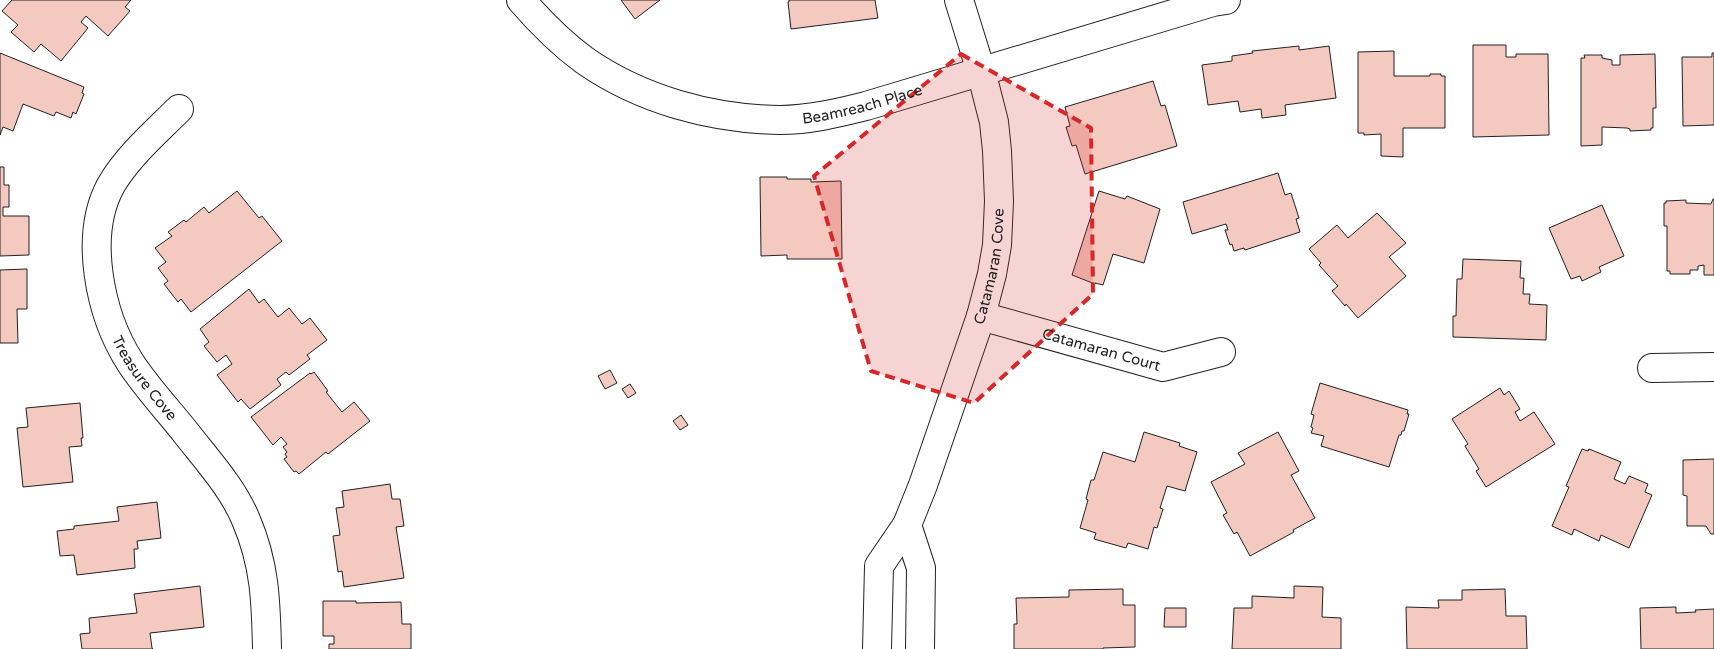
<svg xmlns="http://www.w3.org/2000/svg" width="1714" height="649" font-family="'Varela Round',sans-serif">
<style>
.building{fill:#f3c9c0;stroke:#222}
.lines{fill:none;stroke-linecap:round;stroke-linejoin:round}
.minor-casing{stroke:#222;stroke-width:30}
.minor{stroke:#fff;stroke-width:28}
.marked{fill:#d62828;fill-opacity:0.2;stroke:#d62828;stroke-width:4;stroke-dasharray:10 6;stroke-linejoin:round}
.labels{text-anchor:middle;stroke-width:4;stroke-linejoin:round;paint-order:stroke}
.street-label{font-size:15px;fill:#222;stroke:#fff}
</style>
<rect width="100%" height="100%" fill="#fff"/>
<g class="building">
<path d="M 12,0 L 131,0 L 125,7 L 130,11 L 108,36 L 86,16 L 81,22 L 88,28 L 61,61 L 41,44 L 34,52 L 11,32 L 18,25 L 2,11 Z"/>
<path d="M 621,0 L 660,0 L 635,19 Z"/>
<path d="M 789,0 L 875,0 L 878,18 L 791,29 L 788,2 L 789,2 Z"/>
<path d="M 1473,45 L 1506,45 L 1506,57 L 1516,57 L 1516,54 L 1548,54 L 1549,135 L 1473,137 Z"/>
<path d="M 1299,46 L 1299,50 L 1329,46 L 1336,98 L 1285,105 L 1286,115 L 1262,118 L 1261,109 L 1240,112 L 1238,101 L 1208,105 L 1202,65 L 1232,61 L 1232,56 L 1253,53 L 1252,51 Z"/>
<path d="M 1394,51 L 1394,76 L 1430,76 L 1430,74 L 1441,74 L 1441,76 L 1445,76 L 1445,128 L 1403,128 L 1403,157 L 1381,156 L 1381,134 L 1364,135 L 1364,133 L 1358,133 L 1358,52 Z"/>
<path d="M 0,53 L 84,87 L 82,93 L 84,94 L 76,114 L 73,112 L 71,118 L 56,112 L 54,116 L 23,104 L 13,131 L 3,127 L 0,135 Z"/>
<path d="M 1712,53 L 1714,53 L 1714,125 L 1683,126 L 1682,57 L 1712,57 Z"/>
<path d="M 1655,54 L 1656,108 L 1653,108 L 1653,128 L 1651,128 L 1651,130 L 1630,131 L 1630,129 L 1627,128 L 1602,127 L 1602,145 L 1581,146 L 1581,58 L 1585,58 L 1584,55 L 1602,55 L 1602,58 L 1612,60 L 1612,65 L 1620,65 L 1620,55 Z"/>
<path d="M 1153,81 L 1161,106 L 1165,105 L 1177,146 L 1085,174 L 1076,145 L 1072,146 L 1066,127 L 1070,126 L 1065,107 Z"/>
<path d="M 0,167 L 4,167 L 4,185 L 9,185 L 9,207 L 3,207 L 3,216 L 29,216 L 29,255 L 0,256 Z"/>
<path d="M 1278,173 L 1285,195 L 1291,193 L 1299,218 L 1296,219 L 1300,232 L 1245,250 L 1244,248 L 1234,251 L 1232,244 L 1230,245 L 1225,230 L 1228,230 L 1226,224 L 1192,234 L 1183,202 Z"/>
<path d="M 760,177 L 787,177 L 787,179 L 811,179 L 811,182 L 841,181 L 842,259 L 787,259 L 787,255 L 761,256 Z"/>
<path d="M 237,191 L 259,218 L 262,216 L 282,241 L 191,312 L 181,299 L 178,302 L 164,284 L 168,281 L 158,268 L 166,262 L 155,248 L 172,236 L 168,232 L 184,220 L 186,222 L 204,207 L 209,213 Z"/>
<path d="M 1099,191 L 1125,199 L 1127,196 L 1160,209 L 1144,263 L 1113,254 L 1103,285 L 1095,283 L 1095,284 L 1072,275 Z"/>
<path d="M 1713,199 L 1714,199 L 1714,275 L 1704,275 L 1704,265 L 1698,266 L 1698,270 L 1690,270 L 1690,274 L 1670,274 L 1670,271 L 1667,271 L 1667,226 L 1664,226 L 1664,203 L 1666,203 L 1666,201 L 1686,200 L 1686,203 L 1711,204 Z"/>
<path d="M 1602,205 L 1624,256 L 1599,267 L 1601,272 L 1582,281 L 1580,276 L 1571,279 L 1549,228 Z"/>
<path d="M 1377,213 L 1406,243 L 1389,257 L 1406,276 L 1358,318 L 1346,304 L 1345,306 L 1332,291 L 1338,286 L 1319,265 L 1321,263 L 1309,249 L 1337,225 L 1348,238 Z"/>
<path d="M 1463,259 L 1521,261 L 1520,278 L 1524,278 L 1523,294 L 1530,294 L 1529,304 L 1547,305 L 1546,340 L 1453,337 L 1453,316 L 1456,316 L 1457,279 L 1462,279 Z"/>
<path d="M 27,269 L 27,309 L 17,309 L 18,343 L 0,343 L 0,270 Z"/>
<path d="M 249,289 L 259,303 L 264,299 L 278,317 L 289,308 L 302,324 L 310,318 L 327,340 L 307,355 L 310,359 L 289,375 L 286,372 L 277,379 L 281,385 L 250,409 L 241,399 L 238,402 L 217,375 L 232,364 L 226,355 L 217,362 L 204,346 L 209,342 L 200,329 Z"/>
<path d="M 610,370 L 617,383 L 605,389 L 598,376 Z"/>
<path d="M 314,372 L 328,391 L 326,392 L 342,412 L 354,402 L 370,421 L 328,454 L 326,452 L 299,474 L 296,471 L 294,472 L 284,459 L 287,457 L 285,454 L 287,452 L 283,447 L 287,444 L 281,437 L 273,445 L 251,417 L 310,373 L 311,374 Z"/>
<path d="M 1320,383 L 1408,410 L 1407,414 L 1409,414 L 1404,431 L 1402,431 L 1401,435 L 1399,435 L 1389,467 L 1321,446 L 1324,436 L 1311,433 L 1313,428 L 1311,427 L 1314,415 L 1311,414 Z"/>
<path d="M 630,384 L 636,393 L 628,398 L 622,389 Z"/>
<path d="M 1500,388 L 1504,395 L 1509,391 L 1520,409 L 1515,412 L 1520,421 L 1534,412 L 1555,444 L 1486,487 L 1476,471 L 1479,469 L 1465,446 L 1468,444 L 1452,419 Z"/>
<path d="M 80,403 L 83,438 L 81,438 L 82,446 L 69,447 L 73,482 L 23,487 L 17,428 L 28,427 L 26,408 Z"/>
<path d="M 681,415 L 688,425 L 680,430 L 673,421 Z"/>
<path d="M 1144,432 L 1180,443 L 1179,446 L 1197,452 L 1185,491 L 1167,486 L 1160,508 L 1163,509 L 1157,528 L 1154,527 L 1148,549 L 1128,543 L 1126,548 L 1094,539 L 1096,533 L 1080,528 L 1088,500 L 1086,499 L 1091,480 L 1094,480 L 1103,452 L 1135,462 Z"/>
<path d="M 1278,432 L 1299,471 L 1291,475 L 1315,518 L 1293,530 L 1294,532 L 1250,556 L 1237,532 L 1234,534 L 1223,515 L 1227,513 L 1211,482 L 1245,464 L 1238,453 Z"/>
<path d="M 1582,449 L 1588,451 L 1589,449 L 1621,462 L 1614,479 L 1625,484 L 1629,476 L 1648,484 L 1645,492 L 1652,495 L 1629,548 L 1601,535 L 1599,541 L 1574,529 L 1572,535 L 1552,526 L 1569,487 L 1566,486 Z"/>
<path d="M 1714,459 L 1714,534 L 1711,534 L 1706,526 L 1687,526 L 1687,496 L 1683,495 L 1683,460 Z"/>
<path d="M 390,484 L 392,499 L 400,499 L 404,526 L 396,527 L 404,578 L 344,587 L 342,571 L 338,572 L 333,536 L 340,535 L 336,508 L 344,507 L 342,491 Z"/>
<path d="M 157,502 L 161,538 L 137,541 L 138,549 L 134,549 L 135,568 L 77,575 L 74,555 L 60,556 L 57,531 L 74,529 L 74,526 L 119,521 L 117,507 Z"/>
<path d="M 200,586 L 204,627 L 150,633 L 152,648 L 153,649 L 82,649 L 80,634 L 90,633 L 89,618 L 137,613 L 134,594 Z"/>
<path d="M 1294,586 L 1323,587 L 1322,617 L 1341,618 L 1341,649 L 1232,649 L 1234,608 L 1252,608 L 1252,596 L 1294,598 Z"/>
<path d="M 1123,589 L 1123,605 L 1135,605 L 1135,647 L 1103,648 L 1103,649 L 1014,649 L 1014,624 L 1017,624 L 1016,598 L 1069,597 L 1069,590 Z"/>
<path d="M 1505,589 L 1506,616 L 1526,616 L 1527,649 L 1407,649 L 1406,607 L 1439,608 L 1438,600 L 1462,600 L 1462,590 Z"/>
<path d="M 323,601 L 356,601 L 356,603 L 401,602 L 402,624 L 411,624 L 411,649 L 329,649 L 329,644 L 334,644 L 334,636 L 323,636 Z"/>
<path d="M 1676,607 L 1676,613 L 1696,612 L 1695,610 L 1714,609 L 1714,649 L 1641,649 L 1640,608 Z"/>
<path d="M 1165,608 L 1186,608 L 1186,627 L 1164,627 Z"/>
</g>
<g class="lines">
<g class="minor-casing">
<g id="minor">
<path id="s1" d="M 521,0 C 540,22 561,43 584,60 C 641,100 712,119 780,120 C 809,120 838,113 866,106 L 1213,2 L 1226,0"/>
<path id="s2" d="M 179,109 C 155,133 128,156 111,185 C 83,236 100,315 130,362 C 146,387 168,410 186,433 C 207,460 233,488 246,520 C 265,564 266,602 267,649"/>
<path id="s3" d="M 981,316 L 1163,367 L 1221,352"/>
<path d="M 1652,368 L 1714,367"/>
<path d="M 907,525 L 921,568 L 920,649"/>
<path id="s4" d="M 877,649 L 879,566 L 907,525 L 923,485 L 981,316 L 992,274 L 997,245 L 999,201 L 997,151 L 994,122 L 981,71 L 959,0"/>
</g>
</g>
<use href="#minor" class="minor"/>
</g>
<path class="marked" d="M 961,54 L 1091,128 L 1093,294 L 974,403 L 871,371 L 814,176 Z"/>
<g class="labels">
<g class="street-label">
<text dy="5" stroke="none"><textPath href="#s1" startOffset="379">Beamreach Place</textPath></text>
<text dy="5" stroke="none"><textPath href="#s4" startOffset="405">Catamaran Cove</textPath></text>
<text dy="5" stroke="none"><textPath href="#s3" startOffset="125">Catamaran Court</textPath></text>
<text dy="5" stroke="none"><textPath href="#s2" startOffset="309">Treasure Cove</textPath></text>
</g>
</g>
</svg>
